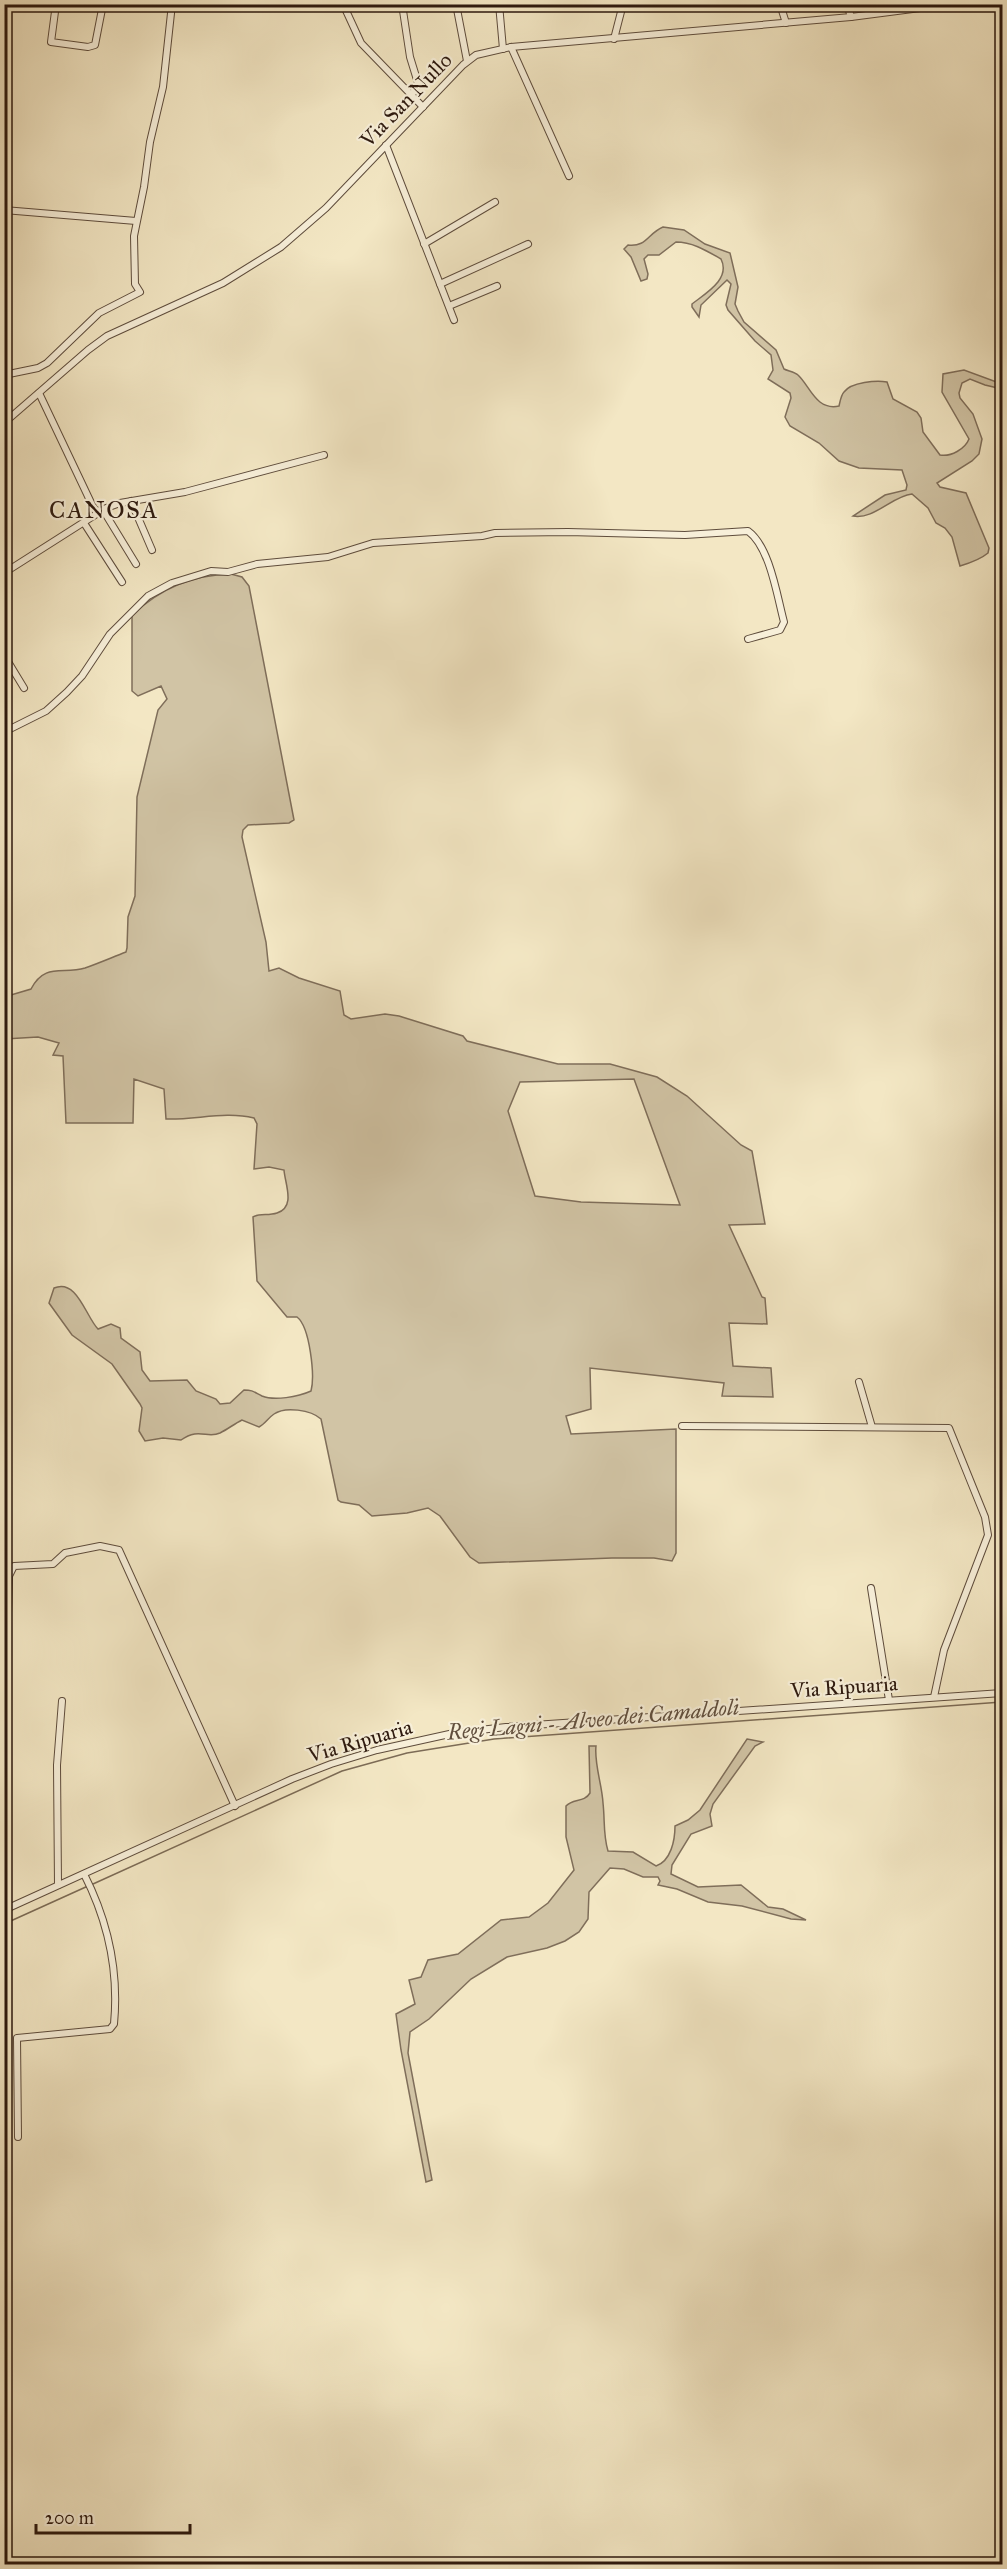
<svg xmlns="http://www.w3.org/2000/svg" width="1007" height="2569" font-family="'IM FELL Great Primer',serif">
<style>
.green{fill:#d1c4a5;stroke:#7f6e5a;stroke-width:1.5;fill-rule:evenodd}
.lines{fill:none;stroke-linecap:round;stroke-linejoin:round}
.stream{stroke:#7c6b56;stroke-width:1.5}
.minor-casing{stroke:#5e4c3c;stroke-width:8}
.minor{stroke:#f7efd9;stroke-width:6}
.labels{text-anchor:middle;stroke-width:4.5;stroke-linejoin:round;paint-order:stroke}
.street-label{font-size:21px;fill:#2d190e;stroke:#f7efd9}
.water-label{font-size:22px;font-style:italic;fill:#614f3e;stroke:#f7efd9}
.quarter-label{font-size:24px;letter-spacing:1.5px;fill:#2d190e;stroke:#f7efd9}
</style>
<rect width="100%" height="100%" fill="#f3e7c4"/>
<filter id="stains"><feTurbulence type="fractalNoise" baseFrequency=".00333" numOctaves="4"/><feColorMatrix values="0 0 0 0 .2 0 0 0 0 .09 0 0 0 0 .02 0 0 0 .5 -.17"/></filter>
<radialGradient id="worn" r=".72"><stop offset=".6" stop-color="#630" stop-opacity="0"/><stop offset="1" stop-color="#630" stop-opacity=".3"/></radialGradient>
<g class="green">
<path d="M 663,227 L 684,230 L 705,244 L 730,253 L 738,287 L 735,304 L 738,311 L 744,322 L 776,350 L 784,369 C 788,371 795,372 798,375 C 810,386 816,411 839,406 C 840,402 841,395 844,392 C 851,382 877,380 887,382 L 893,399 L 917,412 L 921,418 L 923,432 L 940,455 C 951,457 965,449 969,439 L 942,392 L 943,374 L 964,370 L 1002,384 L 1002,389 L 985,385 L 970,379 L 962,383 L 959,393 L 960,398 L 973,414 L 982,439 L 979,454 L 972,461 L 937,483 L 940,487 L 966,493 L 989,548 L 988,553 C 981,559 970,563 960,566 L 952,537 L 945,528 L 936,523 L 928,508 L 912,494 C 892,496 874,520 853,516 L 885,495 L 906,490 L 907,485 L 902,470 L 859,468 L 839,461 L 819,443 L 790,426 L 785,417 L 791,398 L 790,393 L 768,379 L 773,370 L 771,355 L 755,341 L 728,310 L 726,305 L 731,284 L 727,280 L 701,305 L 699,317 L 692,307 L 692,304 C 706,293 731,279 721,259 C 707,251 693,242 676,242 L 659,255 L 648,255 L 644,259 L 648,274 L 647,279 L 641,281 L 631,257 L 624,249 L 628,245 C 647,247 647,234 663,227 Z"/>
<path d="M 231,574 L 242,577 L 249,586 L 294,820 L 289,823 L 248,825 L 243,830 L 242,837 L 266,942 L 269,971 L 279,968 L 299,978 L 340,991 L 344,1015 L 351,1019 L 385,1014 L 399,1016 L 463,1036 L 467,1041 L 558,1064 L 610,1064 L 657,1077 L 687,1096 L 741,1145 L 752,1151 L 765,1224 L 729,1225 L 762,1297 L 765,1298 L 767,1324 L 729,1323 L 733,1366 L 771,1368 L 773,1397 L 722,1396 L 724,1383 L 590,1368 L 591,1409 L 566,1416 L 571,1434 L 676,1429 L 676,1553 L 672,1561 L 654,1558 L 612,1558 L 479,1563 L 470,1557 L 440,1516 L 428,1508 L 407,1513 L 372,1516 L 359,1505 L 341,1502 L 338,1500 L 321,1419 C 311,1410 285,1406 274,1414 C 268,1418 265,1424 259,1427 L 242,1420 C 234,1424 228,1429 220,1433 C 207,1439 199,1427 181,1440 L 163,1438 L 145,1441 L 139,1431 L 142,1408 L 140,1404 L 112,1364 L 72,1335 L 49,1303 L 54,1288 C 77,1278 86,1317 98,1329 L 111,1324 L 120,1328 L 121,1338 L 140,1352 L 142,1370 L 150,1381 L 187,1380 L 196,1391 L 216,1399 L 220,1404 L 230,1403 L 244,1390 C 253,1390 254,1392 262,1396 C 274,1401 298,1397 311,1391 C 315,1376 310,1327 297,1317 L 287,1317 L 257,1281 L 253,1217 C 260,1213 268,1216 277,1213 C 296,1207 285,1184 284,1170 L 269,1167 L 254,1169 L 257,1124 L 254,1118 C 225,1111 196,1120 166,1119 L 164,1089 L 134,1079 L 133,1123 L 66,1123 L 63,1056 L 53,1055 L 59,1043 L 38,1037 L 5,1039 L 4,997 L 31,989 C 45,962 63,975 85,968 C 99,963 113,957 126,952 L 127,948 L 128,917 L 135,896 L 137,797 L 158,710 L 167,699 L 161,686 L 138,696 L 132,691 L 132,615 C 161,588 192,575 231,574 ZM 634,1079 L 680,1205 L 581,1202 L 535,1196 L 508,1111 L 520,1082 Z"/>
<path d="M 747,1739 L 763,1742 L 755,1746 L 713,1804 L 710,1814 L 712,1826 L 691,1834 L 672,1865 L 671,1874 L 698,1887 L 741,1885 L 768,1907 L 783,1909 L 806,1920 L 791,1919 L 742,1906 L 708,1902 L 677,1889 L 658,1885 L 660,1881 L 658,1877 L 643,1877 L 624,1869 L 610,1868 L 589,1892 L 588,1919 L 579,1932 L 565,1941 L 547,1948 L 507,1957 L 471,1979 L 429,2019 L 410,2032 L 408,2053 L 432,2180 L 426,2182 L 401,2050 L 396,2014 L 415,2004 L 409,1980 L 421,1977 L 428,1960 L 458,1954 L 501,1920 L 529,1917 L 548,1903 L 574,1870 L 566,1837 L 566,1806 C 573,1798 584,1803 590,1793 L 589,1746 L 596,1746 C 594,1764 602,1784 603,1803 C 605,1820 603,1835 608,1851 L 633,1852 L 656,1866 C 671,1861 675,1840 675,1826 L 688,1820 L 700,1810 Z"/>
<path d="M 997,1835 L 1002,1835 L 1002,1915 L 997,1914 Z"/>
</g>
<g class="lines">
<g class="stream">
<path d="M 93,1884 L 342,1771 L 407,1753 L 494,1739 L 1002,1702"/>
<path d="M 4,1924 L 88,1886"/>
</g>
<g class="minor-casing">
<g id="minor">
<path d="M 56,4 L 51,42 L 88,47 L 95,45 L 103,4"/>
<path d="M 343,4 L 361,43 L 423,107"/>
<path d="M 402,4 L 410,57 L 418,83 L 412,95"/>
<path d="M 456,4 L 467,61"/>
<path d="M 499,4 L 503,49"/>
<path d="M 780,4 L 786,23"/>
<path d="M 847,4 L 851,17"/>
<path d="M 614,39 L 623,4"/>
<path d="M 511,47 L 569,176"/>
<path d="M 386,145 L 454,320"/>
<path d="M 4,210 L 136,221"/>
<path d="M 424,244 L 495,202"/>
<path d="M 440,284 L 528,244"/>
<path d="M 449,306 L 497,286"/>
<path d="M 4,375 L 38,368 L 47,363 L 99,313 L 140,292 L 135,284 L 134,236 L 144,187 L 150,142 L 163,87 L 172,4"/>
<path d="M 39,393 L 94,509 L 98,511 L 120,503 L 185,492 L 324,455"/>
<path d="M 4,423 L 88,350 L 107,336 L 223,283 L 281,247 L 326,208 L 463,65 L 476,55 L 511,47 L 851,17 L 951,4"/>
<path d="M 131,501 L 152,550"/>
<path d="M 84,523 L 122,582"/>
<path d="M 4,573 L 103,510 L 136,564"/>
<path d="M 4,655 L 24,688"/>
<path d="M 4,732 L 46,711 L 67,692 L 82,676 L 110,634 L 148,596 L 172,583 L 211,571 L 228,572 L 257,564 L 328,557 L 373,543 L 482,536 L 495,533 L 568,532 L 685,535 L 748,531 C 770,547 777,596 784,622 L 780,630 L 748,639"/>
<path d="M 859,1382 L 872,1427"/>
<path d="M 682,1426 L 949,1428 L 985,1517 L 988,1535 L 944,1650 L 934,1697"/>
<path d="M 871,1588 L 889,1700"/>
<path d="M 8,1613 L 9,1576 L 14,1566 L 53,1564 L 65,1553 L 100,1546 L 119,1550 L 235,1806"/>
<path d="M 58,1885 L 57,1765 L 62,1701"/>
<path d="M 4,1910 L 292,1779 L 331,1764 L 377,1750 L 454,1733 L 506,1727 L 1002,1693"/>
<path d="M 18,2137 L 17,2038 L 110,2029 L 114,2024 C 119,1971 108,1921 84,1874"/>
</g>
</g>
<use href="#minor" class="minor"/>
</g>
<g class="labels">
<g class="street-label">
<text transform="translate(406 100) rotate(-46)" y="7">Via San Nullo</text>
<text transform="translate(844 1687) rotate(-4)" y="7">Via Ripuaria</text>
<text transform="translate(360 1741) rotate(-16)" y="7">Via Ripuaria</text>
</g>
<g class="water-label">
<text transform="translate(593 1719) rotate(-5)" y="8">Regi Lagni - Alveo dei Camaldoli</text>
</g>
<g class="quarter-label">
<text x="104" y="518">CANOSA</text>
</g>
</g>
<rect width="1007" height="2569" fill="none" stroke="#f3e7c4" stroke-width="24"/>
<rect x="6" y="6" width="995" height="2557" fill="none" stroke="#2d190e" stroke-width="3"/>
<rect x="12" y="12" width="983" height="2545" fill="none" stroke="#2d190e" stroke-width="1.5"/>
<path d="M36 2524v9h154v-9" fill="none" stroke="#2d190e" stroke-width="3"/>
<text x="45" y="2524" font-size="18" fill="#2d190e" stroke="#f7efd9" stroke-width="4.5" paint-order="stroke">200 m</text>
<rect width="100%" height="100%" filter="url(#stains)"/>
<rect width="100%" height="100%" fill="url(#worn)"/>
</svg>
